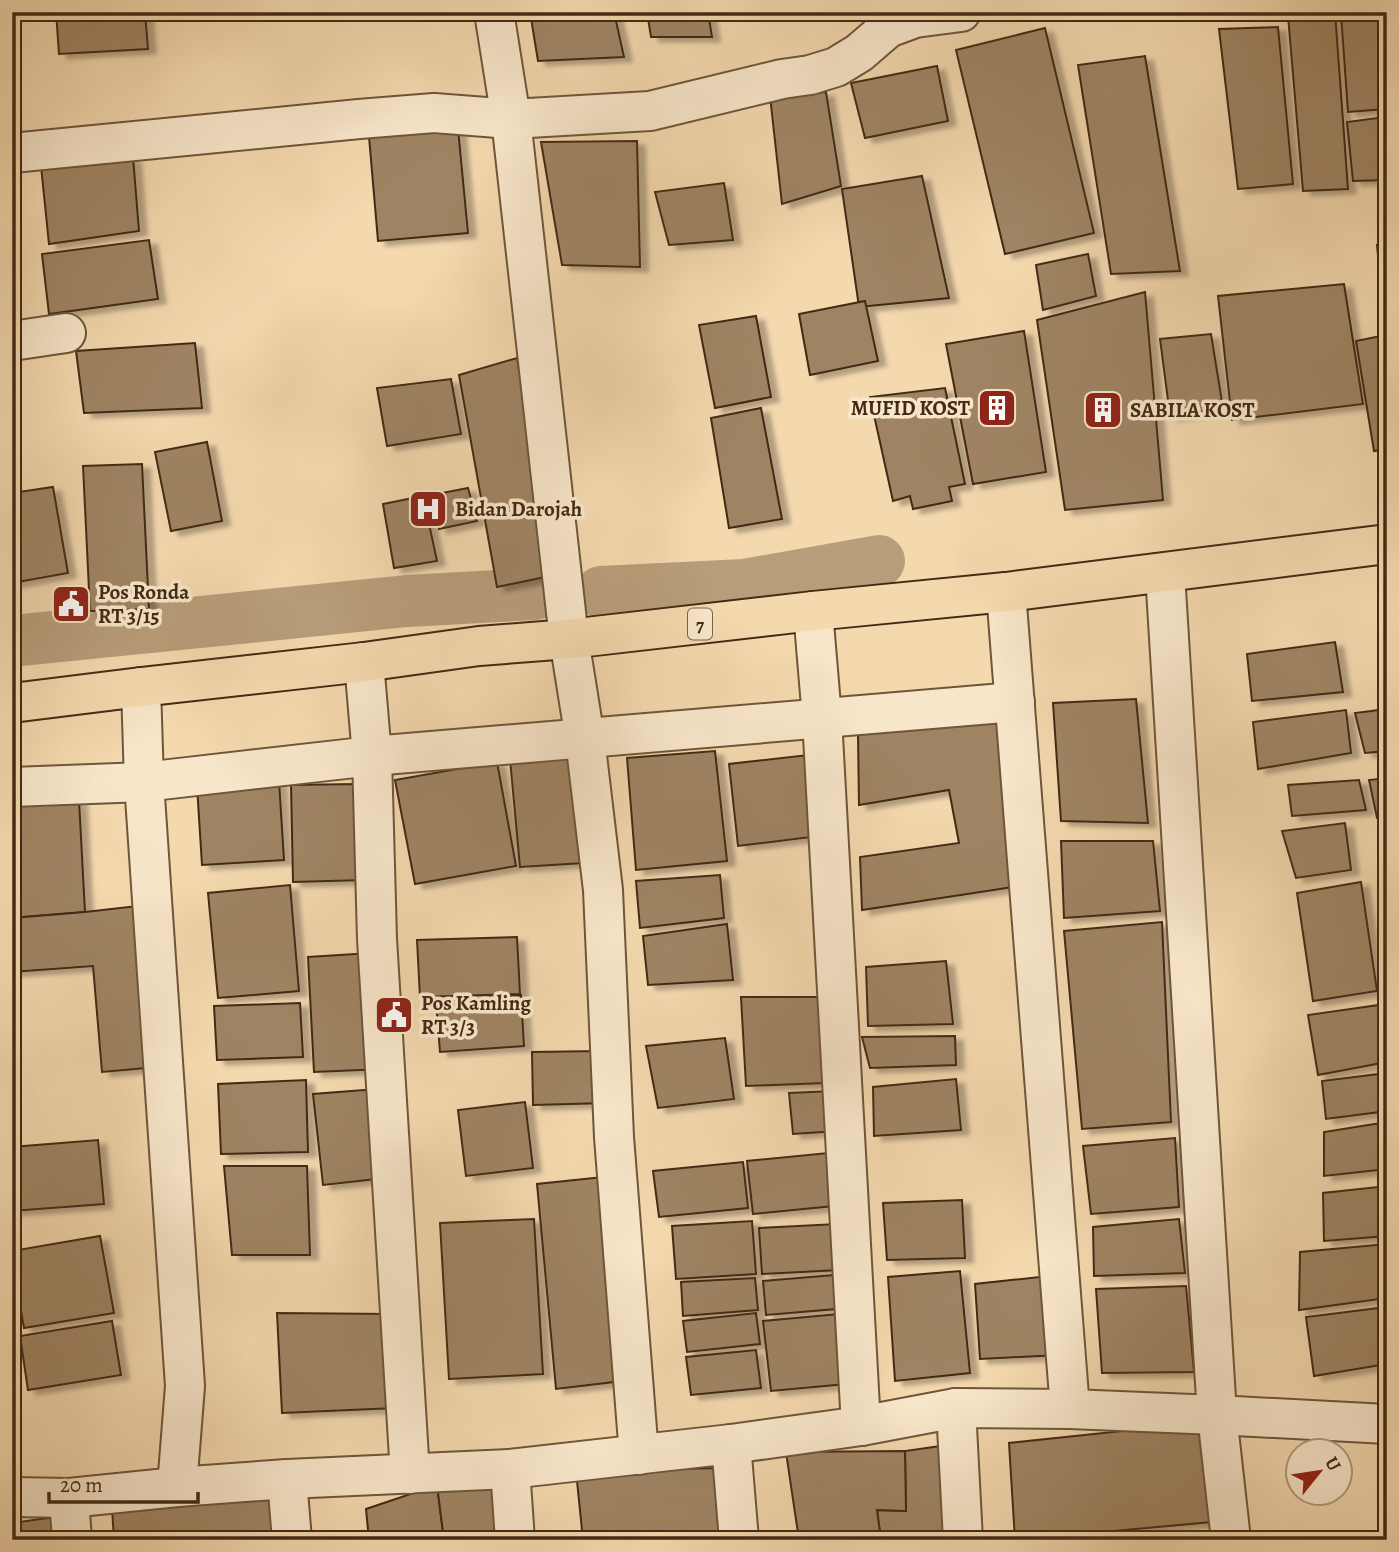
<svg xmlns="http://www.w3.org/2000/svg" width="1399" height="1552" font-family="Alegreya,serif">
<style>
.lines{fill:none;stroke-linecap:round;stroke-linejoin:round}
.canal{stroke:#b89d7a;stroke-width:52}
.building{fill:#9f8464;stroke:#432a14;stroke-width:2;filter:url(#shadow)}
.street-casing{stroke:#6f563a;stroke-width:42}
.highway-casing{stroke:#432a14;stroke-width:42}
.street{stroke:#f8e6ca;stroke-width:38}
.highway{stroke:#f4d8ae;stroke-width:38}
.labels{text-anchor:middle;stroke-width:7;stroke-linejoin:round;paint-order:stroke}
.shield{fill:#f8e6ca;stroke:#79624b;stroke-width:2}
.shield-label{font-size:19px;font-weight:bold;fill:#432a14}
.poi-label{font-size:21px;font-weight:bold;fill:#432a14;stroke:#f8e6ca;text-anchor:start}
</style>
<defs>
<filter id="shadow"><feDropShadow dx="8" dy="4.5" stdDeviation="2" flood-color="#0004"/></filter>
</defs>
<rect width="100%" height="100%" fill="#f4d8ae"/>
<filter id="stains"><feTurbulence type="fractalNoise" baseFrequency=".00286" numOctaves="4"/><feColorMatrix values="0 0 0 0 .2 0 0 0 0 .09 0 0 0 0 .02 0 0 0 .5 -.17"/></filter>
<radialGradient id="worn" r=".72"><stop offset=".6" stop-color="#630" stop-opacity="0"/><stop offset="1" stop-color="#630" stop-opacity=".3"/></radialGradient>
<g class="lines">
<g class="canal">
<path d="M 601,592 L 744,585 L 879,561"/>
<path d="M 12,641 L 407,601 L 535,594"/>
</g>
</g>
<g class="building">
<path d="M 56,12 L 145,12 L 148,49 L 59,54 Z"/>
<path d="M 530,12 L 614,12 L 624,57 L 538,61 Z"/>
<path d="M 647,12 L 708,12 L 712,37 L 651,37 Z"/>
<path d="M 1335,12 L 1348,189 L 1303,191 L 1288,16 Z"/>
<path d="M 1357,12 L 1380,12 L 1386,109 L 1348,112 L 1341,14 Z"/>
<path d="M 1278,27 L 1293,184 L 1238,189 L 1219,29 Z"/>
<path d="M 1045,28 L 1094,233 L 1005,254 L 956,50 Z"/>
<path d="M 1145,56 L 1180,271 L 1111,274 L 1078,65 Z"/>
<path d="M 937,66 L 948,121 L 865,138 L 851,83 Z"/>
<path d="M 826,92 L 841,186 L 782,204 L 770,96 Z"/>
<path d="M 1385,117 L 1387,134 L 1387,180 L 1353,181 L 1347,122 Z"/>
<path d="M 457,118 L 468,233 L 378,241 L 368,125 Z"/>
<path d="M 637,141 L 640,267 L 562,265 L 541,142 Z"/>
<path d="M 133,157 L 139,231 L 49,244 L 41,166 Z"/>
<path d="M 922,176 L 949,298 L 859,307 L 842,189 Z"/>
<path d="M 724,183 L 733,240 L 669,245 L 655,192 Z"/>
<path d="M 149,240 L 158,299 L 49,314 L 42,254 Z"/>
<path d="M 1387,244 L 1387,329 L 1385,329 L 1377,245 Z"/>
<path d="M 1088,254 L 1096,296 L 1043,310 L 1036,265 Z"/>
<path d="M 1344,284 L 1363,404 L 1232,420 L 1218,296 Z"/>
<path d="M 1145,292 L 1163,500 L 1065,510 L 1037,320 Z"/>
<path d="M 865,301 L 878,361 L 810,375 L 799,314 Z"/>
<path d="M 756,316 L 771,397 L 715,408 L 699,325 Z"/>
<path d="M 1024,331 L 1046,472 L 973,484 L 946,344 Z"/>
<path d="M 1211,334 L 1223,408 L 1170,416 L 1160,339 Z"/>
<path d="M 1386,335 L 1387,449 L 1374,451 L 1356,341 Z"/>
<path d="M 195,343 L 202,408 L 84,413 L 76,351 Z"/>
<path d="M 517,358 L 555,575 L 497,587 L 459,375 Z"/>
<path d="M 451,379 L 461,434 L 387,446 L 377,388 Z"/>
<path d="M 945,388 L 965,484 L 949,487 L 952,501 L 913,509 L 910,496 L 893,501 L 870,397 Z"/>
<path d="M 761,408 L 782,519 L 729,528 L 711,418 Z"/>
<path d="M 207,442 L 222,521 L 171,531 L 155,452 Z"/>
<path d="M 142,464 L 149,609 L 90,611 L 83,466 Z"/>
<path d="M 53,487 L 68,573 L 12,583 L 12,493 Z"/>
<path d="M 468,488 L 477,521 L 439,529 L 432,495 Z"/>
<path d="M 423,496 L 437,561 L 394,568 L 383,504 Z"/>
<path d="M 1335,642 L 1343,692 L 1252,701 L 1247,654 Z"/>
<path d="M 1136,699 L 1148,823 L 1061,821 L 1053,703 Z"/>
<path d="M 1387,709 L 1387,751 L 1365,753 L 1355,713 Z"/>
<path d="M 1346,710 L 1351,753 L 1258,769 L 1253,722 Z"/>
<path d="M 998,721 L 1020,886 L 862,910 L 860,857 L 959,843 L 949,790 L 859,805 L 858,734 Z"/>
<path d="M 715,751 L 727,861 L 636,870 L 627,758 Z"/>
<path d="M 575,754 L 584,863 L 520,867 L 510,759 Z"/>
<path d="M 808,755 L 819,836 L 738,846 L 729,764 Z"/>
<path d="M 497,762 L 516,866 L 415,884 L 395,780 Z"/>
<path d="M 1387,778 L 1387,817 L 1377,818 L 1369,780 Z"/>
<path d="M 1359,780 L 1366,810 L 1292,816 L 1288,785 Z"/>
<path d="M 279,781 L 284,860 L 202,865 L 197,786 Z"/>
<path d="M 357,784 L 364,880 L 293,882 L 291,785 Z"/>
<path d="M 79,800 L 85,912 L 12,918 L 12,803 Z"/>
<path d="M 1345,823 L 1351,870 L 1296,878 L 1282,831 Z"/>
<path d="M 1061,841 L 1153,841 L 1160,911 L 1064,918 Z"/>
<path d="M 720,875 L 724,918 L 640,928 L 636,881 Z"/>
<path d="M 1361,882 L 1377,991 L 1313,1001 L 1297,893 Z"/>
<path d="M 290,885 L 299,991 L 218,998 L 208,893 Z"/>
<path d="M 146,905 L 157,1067 L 102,1072 L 93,966 L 12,972 L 12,918 L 85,912 Z"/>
<path d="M 1162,922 L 1171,1122 L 1082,1129 L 1064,931 Z"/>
<path d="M 727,924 L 733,980 L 648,985 L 643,936 Z"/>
<path d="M 517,937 L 520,994 L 420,997 L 417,940 Z"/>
<path d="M 371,953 L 383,1069 L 314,1072 L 308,957 Z"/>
<path d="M 946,961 L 953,1024 L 868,1026 L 866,967 Z"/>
<path d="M 521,995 L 524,1046 L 440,1052 L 436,1002 Z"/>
<path d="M 741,997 L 819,997 L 826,1083 L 746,1086 Z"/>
<path d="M 300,1003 L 303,1057 L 217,1060 L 214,1006 Z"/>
<path d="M 1386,1004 L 1387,1062 L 1318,1075 L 1308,1015 Z"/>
<path d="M 955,1036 L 956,1065 L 870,1068 L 862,1037 Z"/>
<path d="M 725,1038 L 734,1099 L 658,1108 L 646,1046 Z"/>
<path d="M 600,1051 L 607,1103 L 533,1105 L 532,1052 Z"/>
<path d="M 1387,1073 L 1387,1111 L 1326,1119 L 1322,1081 Z"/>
<path d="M 956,1079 L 961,1130 L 874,1136 L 873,1087 Z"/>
<path d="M 306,1080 L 308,1152 L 221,1154 L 218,1084 Z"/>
<path d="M 377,1089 L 385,1178 L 323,1185 L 313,1094 Z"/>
<path d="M 833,1091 L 837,1131 L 793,1134 L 789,1093 Z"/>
<path d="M 525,1102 L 533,1168 L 466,1176 L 458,1110 Z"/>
<path d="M 1387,1122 L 1387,1169 L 1324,1176 L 1324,1132 Z"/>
<path d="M 1175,1138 L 1179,1207 L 1091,1214 L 1083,1146 Z"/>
<path d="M 98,1140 L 104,1204 L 12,1211 L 12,1147 Z"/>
<path d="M 828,1153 L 834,1206 L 753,1214 L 747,1161 Z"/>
<path d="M 743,1162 L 748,1208 L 659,1217 L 653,1171 Z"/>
<path d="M 224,1166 L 307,1166 L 310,1255 L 232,1255 Z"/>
<path d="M 603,1177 L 622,1381 L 556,1389 L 537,1184 Z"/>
<path d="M 1387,1186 L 1387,1236 L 1324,1241 L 1323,1193 Z"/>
<path d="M 962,1200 L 965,1258 L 887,1260 L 883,1203 Z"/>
<path d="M 534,1219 L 543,1374 L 449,1379 L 440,1223 Z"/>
<path d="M 1179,1219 L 1185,1273 L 1094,1276 L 1093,1227 Z"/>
<path d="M 752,1221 L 756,1274 L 676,1279 L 672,1226 Z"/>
<path d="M 837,1224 L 840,1270 L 762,1274 L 759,1228 Z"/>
<path d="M 100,1236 L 114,1313 L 24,1328 L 12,1261 L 12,1251 Z"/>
<path d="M 1387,1244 L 1387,1298 L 1299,1310 L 1300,1252 Z"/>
<path d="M 960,1271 L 970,1373 L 895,1381 L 888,1277 Z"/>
<path d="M 846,1274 L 848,1308 L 766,1315 L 763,1281 Z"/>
<path d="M 1049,1276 L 1059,1355 L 980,1359 L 975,1284 Z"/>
<path d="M 755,1278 L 758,1310 L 683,1316 L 681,1282 Z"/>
<path d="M 1186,1286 L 1194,1372 L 1102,1373 L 1096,1289 Z"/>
<path d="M 1387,1307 L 1387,1364 L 1314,1376 L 1306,1317 Z"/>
<path d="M 277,1313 L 390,1314 L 395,1408 L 282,1413 Z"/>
<path d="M 756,1313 L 760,1344 L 687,1352 L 683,1321 Z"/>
<path d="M 839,1314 L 846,1384 L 771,1391 L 763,1321 Z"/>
<path d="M 112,1321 L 121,1375 L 28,1390 L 20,1336 Z"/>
<path d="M 756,1350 L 761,1388 L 691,1395 L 686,1357 Z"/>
<path d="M 1198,1423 L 1212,1522 L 1015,1540 L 1009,1443 Z"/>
<path d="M 948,1445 L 954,1540 L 881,1540 L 877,1510 L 906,1511 L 905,1451 Z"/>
<path d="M 905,1451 L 906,1511 L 877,1510 L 881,1540 L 799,1540 L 786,1452 Z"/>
<path d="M 722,1468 L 727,1540 L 583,1540 L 576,1471 Z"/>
<path d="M 437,1485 L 444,1540 L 369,1540 L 366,1509 Z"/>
<path d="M 437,1485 L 506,1486 L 508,1540 L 444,1540 Z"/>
<path d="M 278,1497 L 282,1540 L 114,1540 L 112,1508 Z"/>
<path d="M 62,1516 L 65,1540 L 12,1540 L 12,1523 Z"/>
</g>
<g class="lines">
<g class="street-casing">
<g id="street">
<path d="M 494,12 L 511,119 L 569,639 L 585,739 L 603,890 L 614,1137 L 639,1455"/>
<path d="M 12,153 L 359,119 L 434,113 L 511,119 L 650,111 L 782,79 L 810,75 L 836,67 L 859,53 L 888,28 L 915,18 L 961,12"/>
<path d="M 12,341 L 66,333"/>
<path d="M 1165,573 L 1217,1415 L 1387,1424"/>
<path d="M 1006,592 L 1070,1409"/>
<path d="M 813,611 L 822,718 L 861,1426"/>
<path d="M 364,662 L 372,756 L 377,939 L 410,1474"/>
<path d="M 141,687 L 144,782 L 185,1386 L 177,1487"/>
<path d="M 12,787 L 144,782 L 372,756 L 1015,702"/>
<path d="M 956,1408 L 963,1540"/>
<path d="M 731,1444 L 739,1540"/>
<path d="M 510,1469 L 515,1540"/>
<path d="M 287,1479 L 292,1540"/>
<path d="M 12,1497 L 69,1498 L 177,1487 L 287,1479 L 510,1469 L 731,1444 L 861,1426 L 956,1408 L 1070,1409 L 1217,1415 L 1231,1540"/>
<path d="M 69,1498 L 72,1540"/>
</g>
</g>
<g class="highway-casing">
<path id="highway" d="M 12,703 L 141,687 L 364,662 L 479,646 L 569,639 L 813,611 L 1006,592 L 1387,544"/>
</g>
<use href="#street" class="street"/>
<use href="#highway" class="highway"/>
</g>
<defs>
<g id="building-square" transform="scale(2.0125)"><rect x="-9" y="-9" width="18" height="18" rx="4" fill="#8f2418" stroke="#f8e6ca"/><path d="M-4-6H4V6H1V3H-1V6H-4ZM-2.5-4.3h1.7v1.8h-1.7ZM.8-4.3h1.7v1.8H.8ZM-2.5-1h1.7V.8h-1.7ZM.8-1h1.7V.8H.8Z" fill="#fff"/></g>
<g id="hospital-square" transform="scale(2.0125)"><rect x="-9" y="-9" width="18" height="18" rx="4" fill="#8f2418" stroke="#f8e6ca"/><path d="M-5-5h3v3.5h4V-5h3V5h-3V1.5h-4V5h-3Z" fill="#fff"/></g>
<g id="civic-square" transform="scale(2.0125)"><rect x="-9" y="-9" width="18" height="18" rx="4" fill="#8f2418" stroke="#f8e6ca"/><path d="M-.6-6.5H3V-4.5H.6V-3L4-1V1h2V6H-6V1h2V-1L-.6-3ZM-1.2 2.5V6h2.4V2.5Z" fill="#fff"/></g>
</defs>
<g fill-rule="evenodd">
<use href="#building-square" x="997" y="408"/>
<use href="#building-square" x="1103" y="410"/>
<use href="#hospital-square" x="428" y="509"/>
<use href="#civic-square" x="71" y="604"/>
<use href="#civic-square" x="394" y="1015"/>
</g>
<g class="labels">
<rect class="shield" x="688" y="608.5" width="24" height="31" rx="5"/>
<g class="shield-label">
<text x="700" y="631">7</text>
</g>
<g class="poi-label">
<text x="970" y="415" text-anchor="end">MUFID KOST</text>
<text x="1130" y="417">SABILA KOST</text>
<text x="455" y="516">Bidan Darojah</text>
<text x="98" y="599">Pos Ronda<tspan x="98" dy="24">RT 3/15</tspan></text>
<text x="421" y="1010">Pos Kamling<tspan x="421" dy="24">RT 3/3</tspan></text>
</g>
</g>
<rect width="1399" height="1552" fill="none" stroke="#f4d8ae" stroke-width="42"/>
<rect x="14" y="14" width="1371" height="1524" fill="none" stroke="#432a14" stroke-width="3.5"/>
<rect x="21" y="21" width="1357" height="1510" fill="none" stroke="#432a14" stroke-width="2"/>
<g transform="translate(1319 1472) rotate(60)"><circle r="33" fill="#f8e6ca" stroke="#b09b81" stroke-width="2"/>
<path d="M0-5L12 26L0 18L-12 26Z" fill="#8f2418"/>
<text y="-10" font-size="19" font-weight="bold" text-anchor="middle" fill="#432a14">U</text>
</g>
<path d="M49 1492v10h149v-10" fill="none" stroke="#432a14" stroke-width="3.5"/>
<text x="60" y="1492" font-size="21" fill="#432a14" stroke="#f8e6ca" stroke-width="5" paint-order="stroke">20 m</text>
<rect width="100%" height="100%" filter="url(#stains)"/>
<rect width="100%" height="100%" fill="url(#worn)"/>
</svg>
